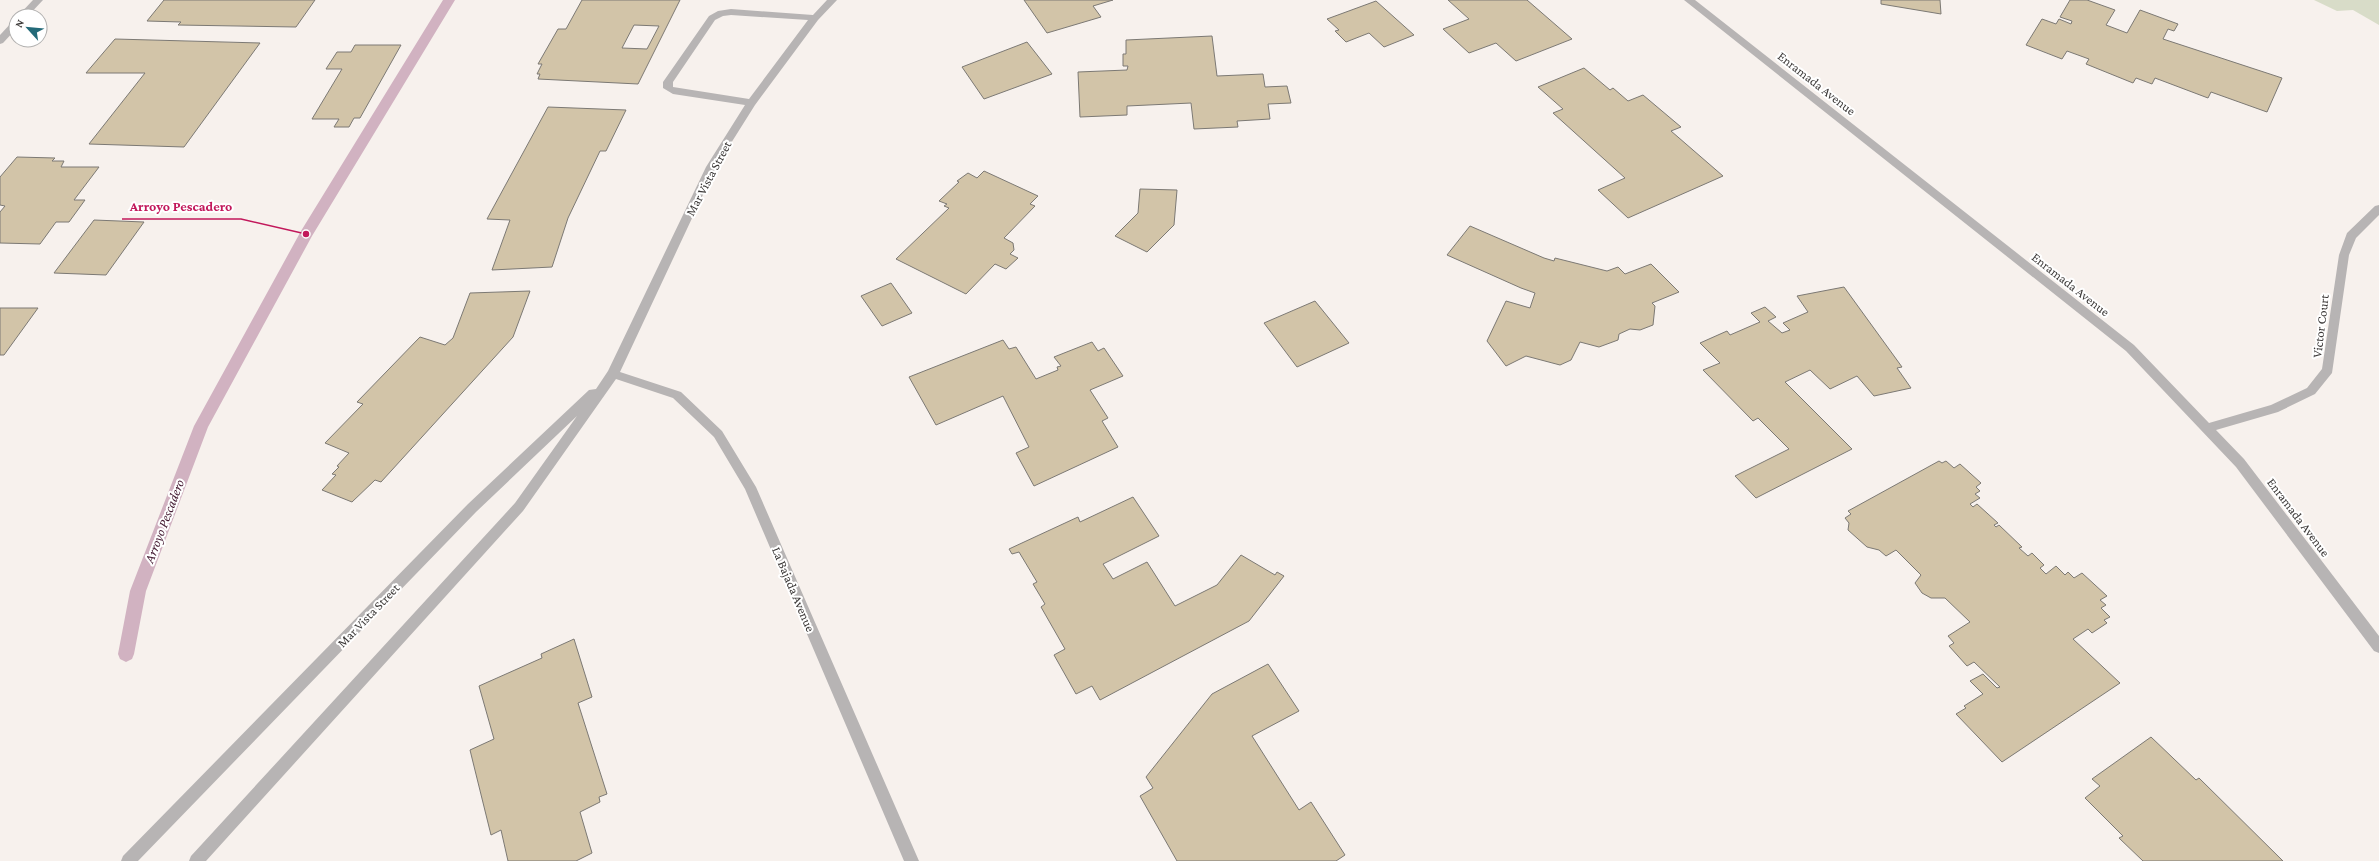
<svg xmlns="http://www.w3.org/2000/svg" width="2379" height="861" font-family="'Crimson Pro',serif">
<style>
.green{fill:#d8dcc8}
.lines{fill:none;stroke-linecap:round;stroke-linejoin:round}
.stream{fill:#d1b2c1;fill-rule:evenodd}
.building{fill:#d2c4a8;stroke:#7c7974;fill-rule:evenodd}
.minor{fill:#b7b4b4;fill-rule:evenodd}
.labels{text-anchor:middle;stroke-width:4;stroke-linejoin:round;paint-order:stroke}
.street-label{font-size:13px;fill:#3c3938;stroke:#fff}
.water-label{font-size:14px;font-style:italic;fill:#441b32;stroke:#fff}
.leader{fill:none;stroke:#c2185b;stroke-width:1.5}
.callout-dot{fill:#c2185b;stroke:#fff;stroke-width:1.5}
.callout-label{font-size:14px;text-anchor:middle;font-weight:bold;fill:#c2185b;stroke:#fff;stroke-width:4;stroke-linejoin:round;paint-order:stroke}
</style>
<rect width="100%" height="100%" fill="#f7f1ed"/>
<path class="green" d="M 2314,0 L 2379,0 L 2379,25 L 2353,10 L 2337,11 Z"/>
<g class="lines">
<path class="stream" d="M 443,0 L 455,0 L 312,236 L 208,427 L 146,591 L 134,654 L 132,659 L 126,662 L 120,659 L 118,654 L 130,591 L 194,426 L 301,231 Z"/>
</g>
<g class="building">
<path d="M 164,0 L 315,0 L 296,27 L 178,25 L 181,22 L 147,21 Z"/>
<path d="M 582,0 L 680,0 L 638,84 L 538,79 L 540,74 L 537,74 L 542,64 L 538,64 L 558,29 L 566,29 ZM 634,25 L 659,26 L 647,49 L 622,48 Z"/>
<path d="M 1024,0 L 1113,0 L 1093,6 L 1101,17 L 1047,33 Z"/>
<path d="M 1448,0 L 1527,0 L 1572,39 L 1516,61 L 1496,43 L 1469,53 L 1443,29 L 1469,19 Z"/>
<path d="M 1881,0 L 1940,0 L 1941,14 L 1881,4 Z"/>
<path d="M 2070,0 L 2087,0 L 2115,10 L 2106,25 L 2127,33 L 2140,10 L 2178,24 L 2174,31 L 2168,29 L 2163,39 L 2282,78 L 2267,112 L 2211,92 L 2208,98 L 2155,78 L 2152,84 L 2136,78 L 2133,83 L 2086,64 L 2089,59 L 2067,51 L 2062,59 L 2026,45 L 2042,19 L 2056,24 L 2059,19 L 2071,24 L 2072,21 L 2060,17 Z"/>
<path d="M 1376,1 L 1414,35 L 1384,47 L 1369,33 L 1346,42 L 1335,31 L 1339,30 L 1327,19 Z"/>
<path d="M 1212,36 L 1217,76 L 1263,74 L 1265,87 L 1287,86 L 1291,103 L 1268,104 L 1270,119 L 1237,121 L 1238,127 L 1194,129 L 1191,103 L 1127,106 L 1127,115 L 1080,117 L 1078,72 L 1127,70 L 1128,66 L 1123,66 L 1123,54 L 1126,54 L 1126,40 Z"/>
<path d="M 115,39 L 260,43 L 184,147 L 89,144 L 145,73 L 86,73 Z"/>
<path d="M 1027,42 L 1052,74 L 984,99 L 962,67 Z"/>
<path d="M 355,45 L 401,45 L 360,118 L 354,118 L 349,127 L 334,127 L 339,119 L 312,119 L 342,69 L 326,69 L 337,52 L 351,52 Z"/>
<path d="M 1584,68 L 1610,90 L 1613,88 L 1628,101 L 1643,95 L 1681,127 L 1671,131 L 1723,176 L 1628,218 L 1598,190 L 1625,178 L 1553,113 L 1563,109 L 1538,87 Z"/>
<path d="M 548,107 L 626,110 L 606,151 L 600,151 L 568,218 L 552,267 L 492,270 L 510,220 L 487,219 Z"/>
<path d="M 17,157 L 55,158 L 52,161 L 64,161 L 61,167 L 99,167 L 74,200 L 85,200 L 69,222 L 56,222 L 40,244 L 0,243 L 0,212 L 5,206 L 0,205 L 0,177 Z"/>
<path d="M 984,171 L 1038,196 L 1030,204 L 1035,206 L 1004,238 L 1013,243 L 1014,250 L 1010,254 L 1018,258 L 1006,269 L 995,264 L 966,294 L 896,259 L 949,208 L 944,206 L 947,204 L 939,201 L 959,182 L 957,181 L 968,173 L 977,178 Z"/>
<path d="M 1140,189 L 1177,190 L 1174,225 L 1147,252 L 1115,236 L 1138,213 Z"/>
<path d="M 94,220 L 144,222 L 106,275 L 54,273 Z"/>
<path d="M 1470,226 L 1544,258 L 1554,261 L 1555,258 L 1607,271 L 1618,267 L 1625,274 L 1651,264 L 1679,292 L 1652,303 L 1655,306 L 1653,325 L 1640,330 L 1630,329 L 1619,334 L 1618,340 L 1599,347 L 1580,342 L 1571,360 L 1560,365 L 1526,356 L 1506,366 L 1487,341 L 1506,301 L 1530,308 L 1535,293 L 1521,288 L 1447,255 Z"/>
<path d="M 891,283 L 912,313 L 882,326 L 861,296 Z"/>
<path d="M 1844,287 L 1902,367 L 1897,368 L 1911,388 L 1874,396 L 1857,376 L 1830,389 L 1810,370 L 1785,382 L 1852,449 L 1756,498 L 1735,476 L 1789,449 L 1758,418 L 1753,421 L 1703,370 L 1720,363 L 1700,343 L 1727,331 L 1730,335 L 1760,322 L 1751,313 L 1765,307 L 1776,317 L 1768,321 L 1782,333 L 1790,330 L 1783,323 L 1808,312 L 1797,296 Z"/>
<path d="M 530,291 L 513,337 L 381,482 L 375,480 L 352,502 L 322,490 L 336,475 L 332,474 L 339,467 L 337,466 L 349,453 L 325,443 L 363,404 L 357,402 L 420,337 L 445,345 L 453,338 L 470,293 Z"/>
<path d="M 1315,301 L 1349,343 L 1297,367 L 1264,323 Z"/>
<path d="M 0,308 L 38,308 L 4,355 L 0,355 Z"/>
<path d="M 1003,340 L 1009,349 L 1016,347 L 1036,379 L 1058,370 L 1057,367 L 1061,366 L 1054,357 L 1092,342 L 1098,351 L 1104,348 L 1123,376 L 1090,390 L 1108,418 L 1102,421 L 1118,447 L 1034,486 L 1016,453 L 1029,447 L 1003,396 L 936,425 L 909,377 Z"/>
<path d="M 1939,461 L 1942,463 L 1946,461 L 1954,468 L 1960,464 L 1981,483 L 1976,487 L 1980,491 L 1975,494 L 1980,498 L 1970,504 L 1973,507 L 1977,504 L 1998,523 L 1994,525 L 1996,527 L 1999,525 L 2022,547 L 2019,548 L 2028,556 L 2032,553 L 2044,565 L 2040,568 L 2046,574 L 2056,566 L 2065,575 L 2068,572 L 2074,578 L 2082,573 L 2107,596 L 2100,600 L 2106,605 L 2101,608 L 2110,617 L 2104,620 L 2107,623 L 2092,633 L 2088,629 L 2073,639 L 2120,683 L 2002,762 L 1956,714 L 1966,708 L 1964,706 L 1983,694 L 1970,681 L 1983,674 L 1997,688 L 2000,687 L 1974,662 L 1967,666 L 1949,646 L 1954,643 L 1948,636 L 1970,622 L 1945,598 L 1931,598 L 1922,593 L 1915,583 L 1921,575 L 1896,550 L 1886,556 L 1879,550 L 1867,547 L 1848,530 L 1849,523 L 1845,518 L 1851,514 L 1848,511 Z"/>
<path d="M 1133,497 L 1159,536 L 1103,564 L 1113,579 L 1147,562 L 1175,606 L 1217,585 L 1241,555 L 1275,575 L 1277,572 L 1284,576 L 1249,621 L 1100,700 L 1092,686 L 1076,694 L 1054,655 L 1065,649 L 1041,607 L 1045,604 L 1033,584 L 1037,582 L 1019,552 L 1012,554 L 1009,549 L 1078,517 L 1080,522 Z"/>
<path d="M 574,639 L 592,697 L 578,703 L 607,794 L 599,797 L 600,802 L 580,812 L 592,853 L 576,861 L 508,861 L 501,830 L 491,835 L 470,750 L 494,739 L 479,686 L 542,658 L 541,654 Z"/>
<path d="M 1268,664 L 1299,711 L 1252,736 L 1299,810 L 1311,802 L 1345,855 L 1336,861 L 1177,861 L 1140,796 L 1153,788 L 1146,777 L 1212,694 Z"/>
<path d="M 2151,737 L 2196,780 L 2199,778 L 2283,861 L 2143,861 L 2119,838 L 2123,836 L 2085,798 L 2100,786 L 2092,779 Z"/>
</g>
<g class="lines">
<g class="minor">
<path d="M 33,0 L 43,0 L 28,16 L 18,16 Z"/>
<path d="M 827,0 L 837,0 L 818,20 L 755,105 L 716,167 L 620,372 L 681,392 L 722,431 L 756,487 L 919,861 L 904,861 L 745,489 L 714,437 L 673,398 L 616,379 L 523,511 L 206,861 L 189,861 L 191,856 L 515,503 L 577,416 L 476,512 L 138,861 L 121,861 L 123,856 L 468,504 L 589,390 L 596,389 L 608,371 L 706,167 L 745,105 L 673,94 L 663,88 L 663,82 L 709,16 L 718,11 L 731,9 L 813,15 ZM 731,15 L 808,20 L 749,99 L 673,87 L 673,82 L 715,20 L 723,16 Z"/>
<path d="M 1684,0 L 1695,0 L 2134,345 L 2209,423 L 2271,405 L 2307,388 L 2322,369 L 2339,255 L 2347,233 L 2375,206 L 2379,205 L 2379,215 L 2356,238 L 2349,255 L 2332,373 L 2315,394 L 2278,412 L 2216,430 L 2244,459 L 2379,636 L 2379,653 L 2374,651 L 2236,467 L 2126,351 Z"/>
<path d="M 16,20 L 16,29 L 3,43 L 0,44 L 0,35 L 13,21 Z"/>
</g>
</g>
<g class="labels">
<g class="street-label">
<text transform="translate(1817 83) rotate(38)" y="5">Enramada Avenue</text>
<text transform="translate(708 178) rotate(-62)" y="5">Mar Vista Street</text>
<text transform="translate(2071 284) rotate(38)" y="5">Enramada Avenue</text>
<text transform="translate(2320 326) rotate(-83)" y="5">Victor Court</text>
<text transform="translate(2299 517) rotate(53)" y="5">Enramada Avenue</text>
<text transform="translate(794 589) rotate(67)" y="5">La Bajada Avenue</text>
<text transform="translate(368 615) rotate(-46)" y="5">Mar Vista Street</text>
</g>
<g class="water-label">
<text transform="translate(164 521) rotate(-69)" y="5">Arroyo Pescadero</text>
</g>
</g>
<path class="leader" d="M306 234L241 219H122"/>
<circle class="callout-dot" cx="306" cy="234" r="4"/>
<g class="callout-label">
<text x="181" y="211">Arroyo Pescadero</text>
</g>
<g transform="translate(28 28) rotate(297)"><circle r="19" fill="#ffffff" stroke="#b1b0af"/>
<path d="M0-3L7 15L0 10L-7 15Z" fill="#236a79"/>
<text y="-6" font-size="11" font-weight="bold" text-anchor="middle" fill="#3c3938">N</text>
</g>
</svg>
